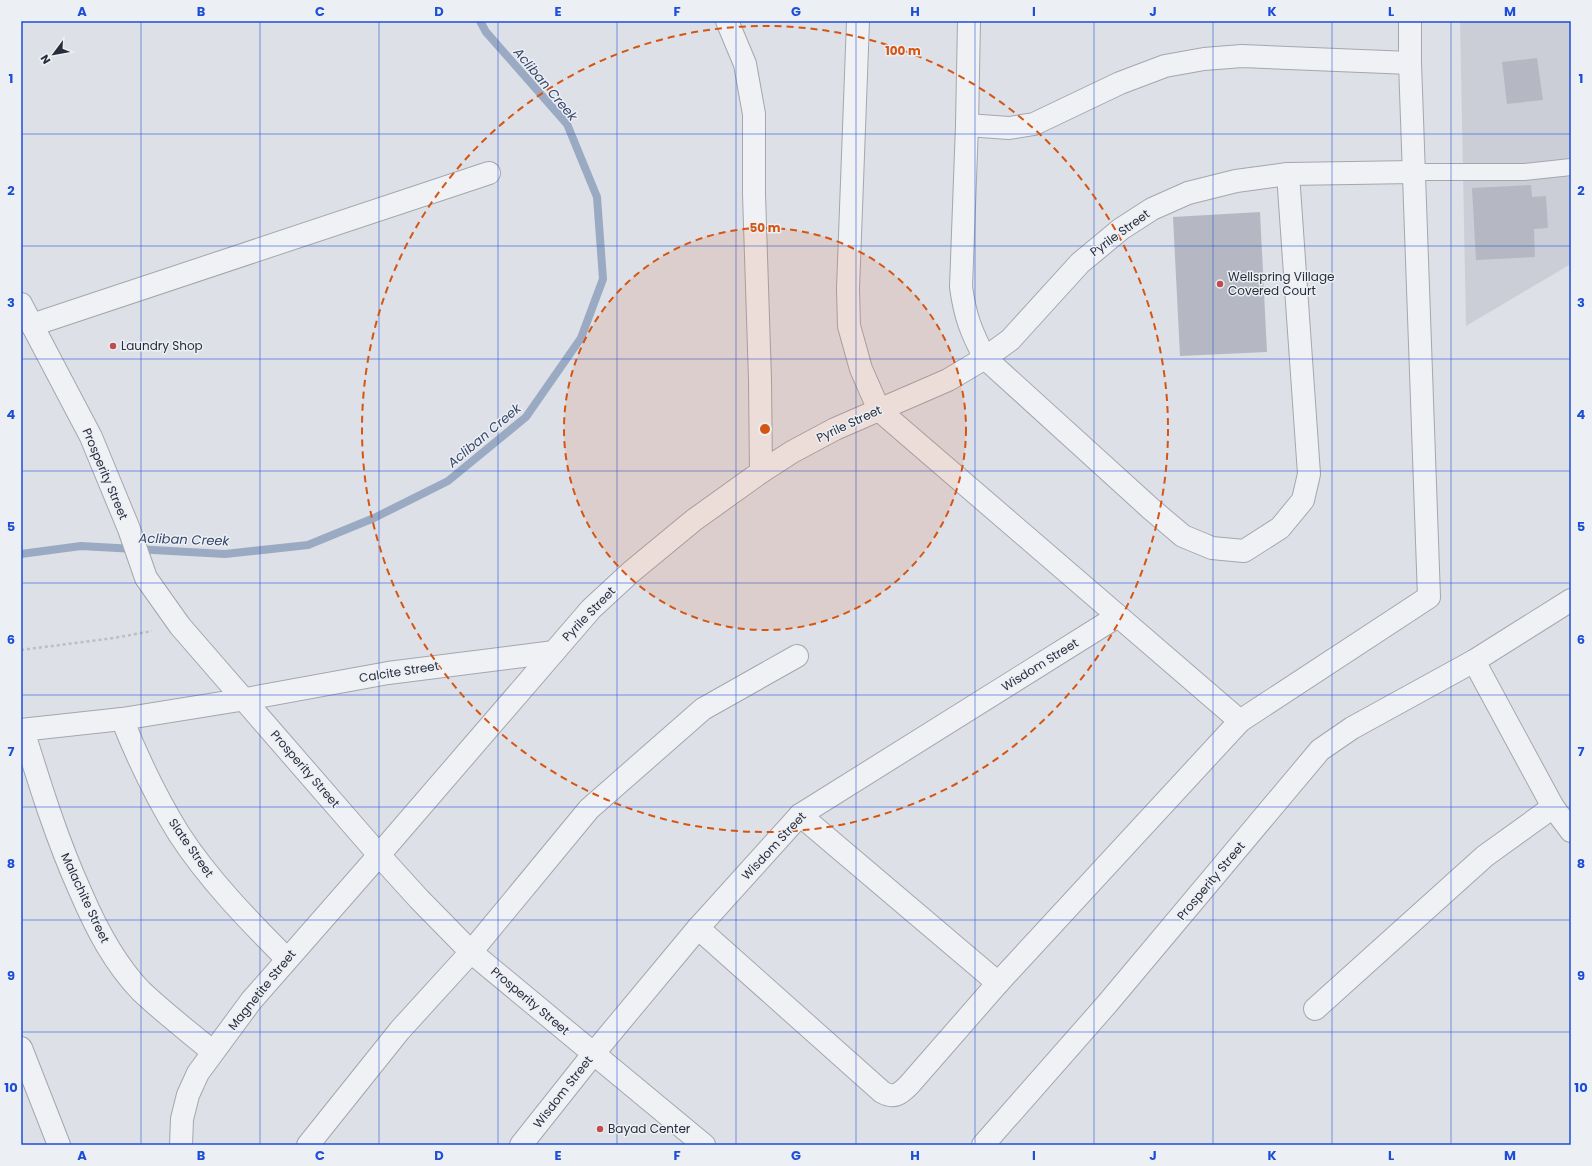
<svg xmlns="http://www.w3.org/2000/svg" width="1592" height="1166" font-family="Poppins,sans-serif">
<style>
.built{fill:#ccced7}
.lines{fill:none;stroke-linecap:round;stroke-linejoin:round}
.stream{stroke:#9baac3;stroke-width:8}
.building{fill:#b5b8c2}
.service-casing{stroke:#a3a7af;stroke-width:18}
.minor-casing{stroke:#a3a7af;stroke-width:24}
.path{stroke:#bcbec4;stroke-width:2.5;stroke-dasharray:3 3;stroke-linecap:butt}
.service{stroke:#f0f1f4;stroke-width:16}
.minor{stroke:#f0f1f4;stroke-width:22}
.grid{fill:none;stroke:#1d4ed8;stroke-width:1;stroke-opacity:0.55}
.ring{fill:none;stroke:#d55511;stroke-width:2;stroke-dasharray:7 5}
.poi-dot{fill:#c14c50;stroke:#eceff4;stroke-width:1.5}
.labels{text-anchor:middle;stroke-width:3;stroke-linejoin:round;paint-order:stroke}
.street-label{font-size:12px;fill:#282d3b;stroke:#eceff4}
.poi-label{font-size:12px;fill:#282d3b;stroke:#eceff4;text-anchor:start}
.water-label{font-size:13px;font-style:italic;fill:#36476b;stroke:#eceff4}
.centre{fill:#d55511;stroke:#eceff4;stroke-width:2}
.ring-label{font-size:12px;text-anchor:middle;font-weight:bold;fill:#d55511;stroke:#eceff4;stroke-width:3;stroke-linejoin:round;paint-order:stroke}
.neatline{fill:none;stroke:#1d4ed8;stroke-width:1.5}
.grid-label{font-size:13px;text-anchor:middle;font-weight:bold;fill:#1d4ed8}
</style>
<rect width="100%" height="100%" fill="#dde0e6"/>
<path class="built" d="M 1460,21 L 1571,21 L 1571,264 L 1466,326 Z"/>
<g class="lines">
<path class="stream" d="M 21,554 L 81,546 L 225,554 L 308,545 L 374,518 L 448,481 L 526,417 L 581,338 L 603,279 L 597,197 L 567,124 L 486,32 L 480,21"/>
</g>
<g class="building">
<path d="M 1537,58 L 1543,100 L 1507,104 L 1502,62 Z"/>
<path d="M 1531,185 L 1532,197 L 1546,196 L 1548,228 L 1534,229 L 1535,257 L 1476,260 L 1472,188 Z"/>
<path d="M 1260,212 L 1267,352 L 1180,356 L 1173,217 Z"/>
</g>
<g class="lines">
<g class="service-casing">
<path id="service" d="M 1414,172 L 1524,172 L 1571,167"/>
</g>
<g class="minor-casing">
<g id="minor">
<path d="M 727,21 L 745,64 L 754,114 L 754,194 L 760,380 L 761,472"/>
<path d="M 858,21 L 848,289 L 849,326 L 861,369 L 879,410 L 1240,721"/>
<path d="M 969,21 L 967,125 L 961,287 C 965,316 971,332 985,358 L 1150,508 L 1183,536 L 1212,548 L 1244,551 L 1280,528 L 1303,500 L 1309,474 L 1288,174"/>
<path d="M 967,125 L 1009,128 L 1034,124 L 1120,83 L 1165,66 L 1204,59 L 1242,56 L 1410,63"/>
<path d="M 21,304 L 91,437 L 129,529 L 146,578 L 180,626 L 379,855 L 419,899 L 471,952 L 704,1145"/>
<path d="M 32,325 L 489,173"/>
<path d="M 1474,661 L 1553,807 L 1571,831"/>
<path d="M 122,719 C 138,759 156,797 179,834 C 209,880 248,920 287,959"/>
<path d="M 21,730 L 122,719 L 246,699 L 388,673 L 554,652"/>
<path d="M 23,730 C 40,785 57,840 81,893 C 96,928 114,963 141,991 C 163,1012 189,1032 213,1052"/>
<path d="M 800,815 L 998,983"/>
<path d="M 698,928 L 882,1092 C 894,1099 900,1094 909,1085 L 998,983 L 1240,721 L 1429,597 L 1410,63 L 1410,21"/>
<path d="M 1315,1009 L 1485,856 L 1553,807"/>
<path d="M 21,1048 L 59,1145"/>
<path d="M 181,1145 L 182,1119 L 188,1095 L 198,1073 L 251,1001 L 379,855 L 591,609 L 631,572 L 694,520 L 761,472 L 792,452 L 835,429 L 948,380 L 985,358 L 1010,340 L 1080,263 L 1121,229 L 1152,209 L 1188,193 L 1236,181 L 1288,174 L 1414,172"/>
<path d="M 308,1145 L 400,1030 L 471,952 L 589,809 L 703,709 L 797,656"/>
<path d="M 521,1145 L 594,1053 L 698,928 L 800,815 L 1118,616"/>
<path d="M 983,1145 L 1107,1004 L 1320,750 L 1352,728 L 1474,661 L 1571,600"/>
</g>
</g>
<path class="path" d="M 21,650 L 114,638 L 152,631"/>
<use href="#service" class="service"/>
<use href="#minor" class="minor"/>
</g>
<path class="grid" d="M 141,21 L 141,1145M 260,21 L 260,1145M 379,21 L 379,1145M 498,21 L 498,1145M 617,21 L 617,1145M 736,21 L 736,1145M 856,21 L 856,1145M 975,21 L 975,1145M 1094,21 L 1094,1145M 1213,21 L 1213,1145M 1332,21 L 1332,1145M 1451,21 L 1451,1145M 21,134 L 1571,134M 21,246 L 1571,246M 21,359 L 1571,359M 21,471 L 1571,471M 21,583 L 1571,583M 21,695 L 1571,695M 21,807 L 1571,807M 21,920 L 1571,920M 21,1032 L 1571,1032"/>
<circle cx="765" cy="429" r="201" fill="#d55511" fill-opacity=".12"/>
<g class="ring">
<circle cx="765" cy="429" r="201"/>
<circle cx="765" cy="429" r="403"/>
</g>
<g class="poi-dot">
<circle cx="1220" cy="284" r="4"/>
<circle cx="113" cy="346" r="4"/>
<circle cx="600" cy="1129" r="4"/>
</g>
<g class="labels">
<g class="street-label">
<text transform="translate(1120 233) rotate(-36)" y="4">Pyrile Street</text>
<text transform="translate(849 424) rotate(-25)" y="4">Pyrile Street</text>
<text transform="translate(105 474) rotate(67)" y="4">Prosperity Street</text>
<text transform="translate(589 614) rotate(-46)" y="4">Pyrile Street</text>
<text transform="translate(1040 665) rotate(-32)" y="4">Wisdom Street</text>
<text transform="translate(399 672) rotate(-9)" y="4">Calcite Street</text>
<text transform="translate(305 769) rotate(49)" y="4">Prosperity Street</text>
<text transform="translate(774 846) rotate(-47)" y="4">Wisdom Street</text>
<text transform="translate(191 848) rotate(55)" y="4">Slate Street</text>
<text transform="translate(1211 881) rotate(-50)" y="4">Prosperity Street</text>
<text transform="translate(85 898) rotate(65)" y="4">Malachite Street</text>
<text transform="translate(262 990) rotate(-51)" y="4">Magnetite Street</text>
<text transform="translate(530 1001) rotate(40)" y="4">Prosperity Street</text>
<text transform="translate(563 1092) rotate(-52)" y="4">Wisdom Street</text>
</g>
<g class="poi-label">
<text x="1228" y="281">Wellspring Village<tspan x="1228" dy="14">Covered Court</tspan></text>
<text x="121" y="350">Laundry Shop</text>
<text x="608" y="1133">Bayad Center</text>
</g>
<g class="water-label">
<text transform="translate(546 84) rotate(50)" y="5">Acliban Creek</text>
<text transform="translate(484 435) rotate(-40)" y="5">Acliban Creek</text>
<text transform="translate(184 539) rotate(2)" y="5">Acliban Creek</text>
</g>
</g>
<circle cx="765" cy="429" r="6" class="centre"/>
<g class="ring-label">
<text x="903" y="55">100 m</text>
<text x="765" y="232">50 m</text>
</g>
<rect width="1592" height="1166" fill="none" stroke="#eceff4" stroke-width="44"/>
<g transform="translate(54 54) rotate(238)" stroke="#eceff4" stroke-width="3" paint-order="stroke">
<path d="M0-3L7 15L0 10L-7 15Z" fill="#282d3b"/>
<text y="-6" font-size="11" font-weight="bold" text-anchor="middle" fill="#282d3b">N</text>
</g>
<rect x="22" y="22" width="1548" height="1122" class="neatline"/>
<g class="grid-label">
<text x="82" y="16">A</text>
<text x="201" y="16">B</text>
<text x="320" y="16">C</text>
<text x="439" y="16">D</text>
<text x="558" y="16">E</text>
<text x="677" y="16">F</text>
<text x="796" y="16">G</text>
<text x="915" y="16">H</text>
<text x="1034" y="16">I</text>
<text x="1153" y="16">J</text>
<text x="1272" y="16">K</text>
<text x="1391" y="16">L</text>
<text x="1510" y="16">M</text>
<text x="11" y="83">1</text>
<text x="1581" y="83">1</text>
<text x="11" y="195">2</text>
<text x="1581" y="195">2</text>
<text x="11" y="307">3</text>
<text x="1581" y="307">3</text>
<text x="11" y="419">4</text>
<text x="1581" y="419">4</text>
<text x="11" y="531">5</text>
<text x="1581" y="531">5</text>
<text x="11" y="644">6</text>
<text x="1581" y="644">6</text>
<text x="11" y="756">7</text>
<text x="1581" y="756">7</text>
<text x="11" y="868">8</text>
<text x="1581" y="868">8</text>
<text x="11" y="980">9</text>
<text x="1581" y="980">9</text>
<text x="11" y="1092">10</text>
<text x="1581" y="1092">10</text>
<text x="82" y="1160">A</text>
<text x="201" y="1160">B</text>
<text x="320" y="1160">C</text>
<text x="439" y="1160">D</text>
<text x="558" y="1160">E</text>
<text x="677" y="1160">F</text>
<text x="796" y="1160">G</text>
<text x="915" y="1160">H</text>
<text x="1034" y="1160">I</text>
<text x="1153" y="1160">J</text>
<text x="1272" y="1160">K</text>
<text x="1391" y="1160">L</text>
<text x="1510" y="1160">M</text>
</g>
</svg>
